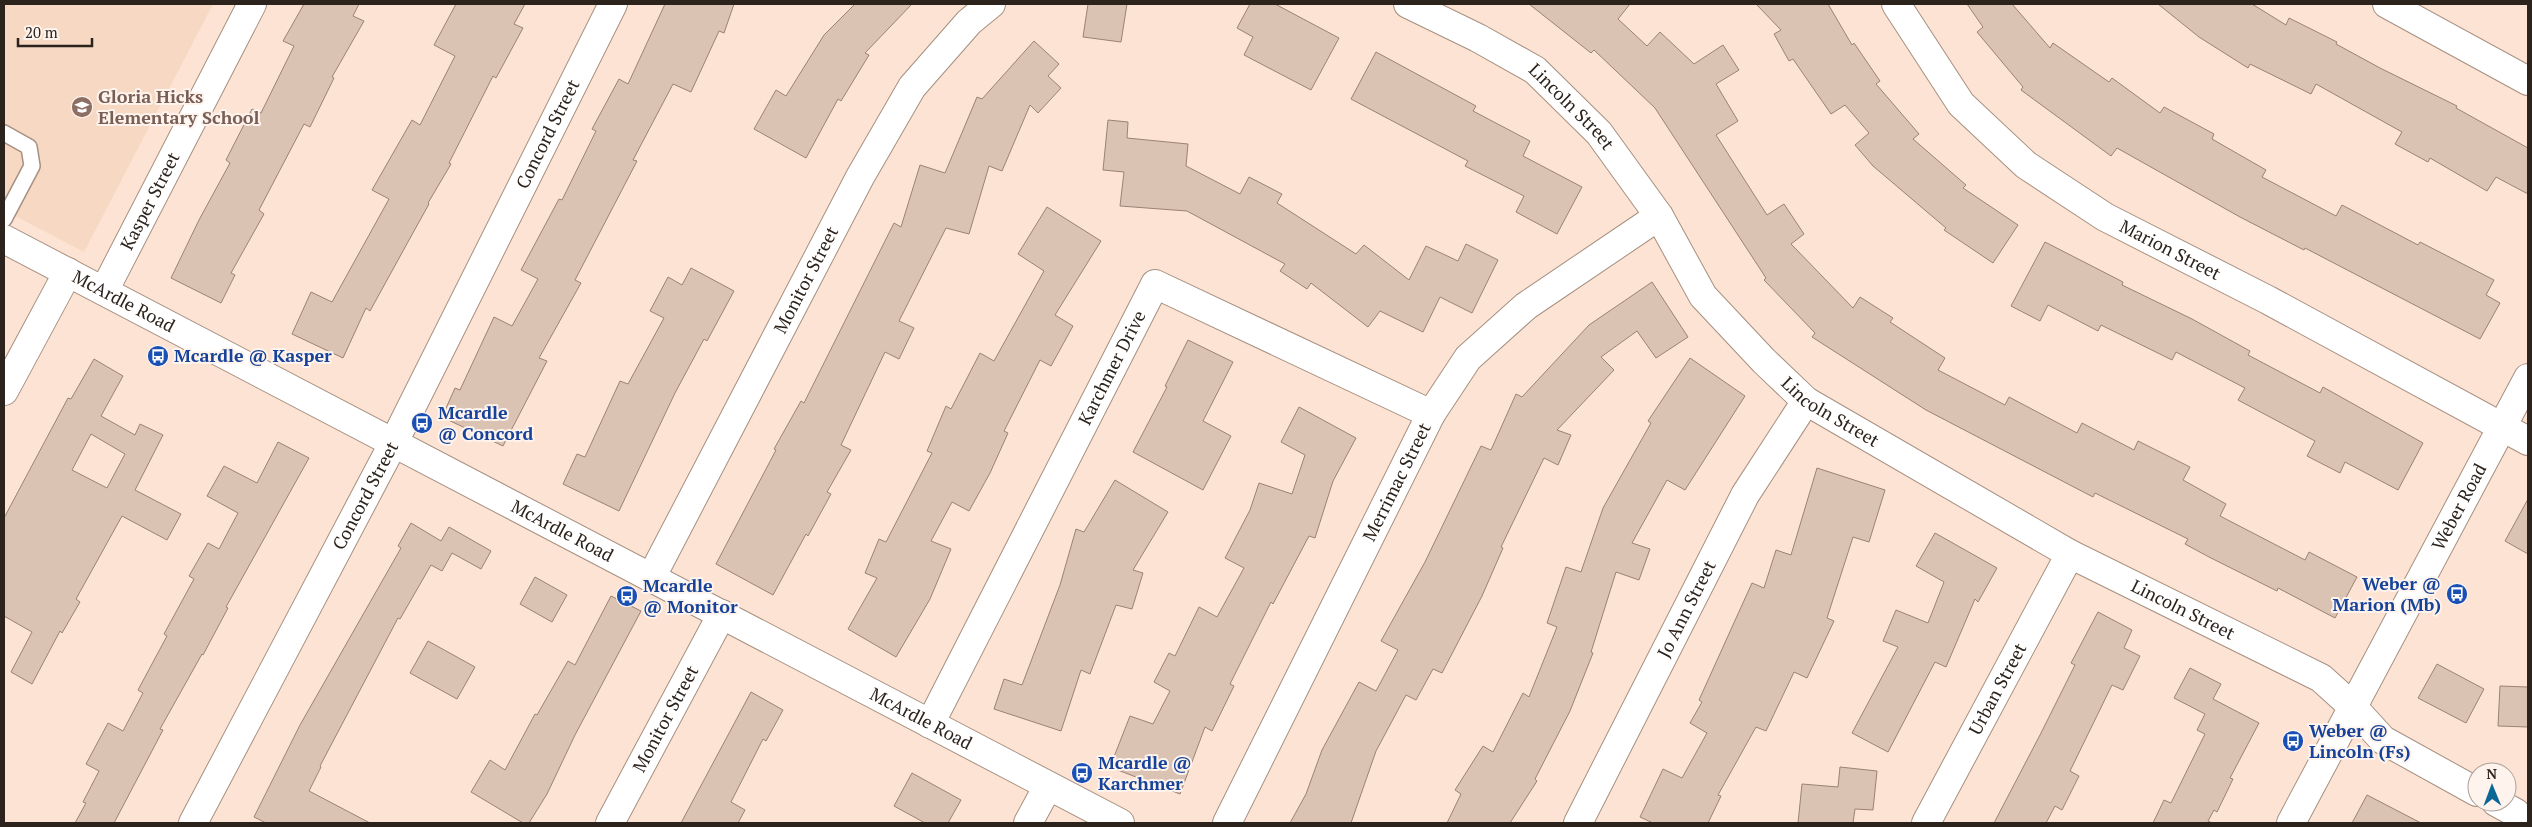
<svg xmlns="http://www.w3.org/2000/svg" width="2532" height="827" font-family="'PT Serif',serif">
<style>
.built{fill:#f7d8c3}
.building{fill:#dac3b3;stroke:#9a8375;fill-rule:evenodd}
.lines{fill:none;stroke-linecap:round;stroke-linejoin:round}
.service-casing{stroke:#a69081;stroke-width:18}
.minor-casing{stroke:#a69081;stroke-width:30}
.secondary-casing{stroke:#a69081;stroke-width:30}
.service{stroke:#fff;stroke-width:15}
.minor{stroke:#fff;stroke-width:28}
.secondary{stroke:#fff;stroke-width:28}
.labels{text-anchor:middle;stroke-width:4;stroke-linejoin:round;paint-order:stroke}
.education-label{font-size:18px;font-weight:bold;fill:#785e54;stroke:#fef4ed;text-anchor:start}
.street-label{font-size:18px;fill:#2c231d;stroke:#fef4ed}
.transit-label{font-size:18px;font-weight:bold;fill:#164399;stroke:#fef4ed;text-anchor:start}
</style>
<rect width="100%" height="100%" fill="#fce3d3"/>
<path class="built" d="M 4,4 L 213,4 L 84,252 L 4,210 Z"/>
<g class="building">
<path d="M 304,4 L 359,4 L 353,16 L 364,21 L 332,77 L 334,78 L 310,127 L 304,124 L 259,210 L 264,214 L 231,273 L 235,275 L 221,303 L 171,278 L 199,220 L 230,163 L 226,160 L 252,109 L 261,113 L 294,46 L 283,41 Z"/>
<path d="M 456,4 L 525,4 L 514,24 L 523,28 L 496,78 L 493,76 L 449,163 L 451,164 L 428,203 L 429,204 L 414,231 L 370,311 L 366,308 L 343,358 L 292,334 L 311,292 L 332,302 L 389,199 L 372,190 L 412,120 L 420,125 L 455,56 L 434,45 Z"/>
<path d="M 665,4 L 734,4 L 724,33 L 719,31 L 691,92 L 673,84 L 633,160 L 637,161 L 575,280 L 581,283 L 539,358 L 547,361 L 503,446 L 442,417 L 455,388 L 460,390 L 494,317 L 512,326 L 538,279 L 521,270 L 559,199 L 562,200 L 596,131 L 592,129 L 619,79 L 628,84 Z"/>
<path d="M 855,4 L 912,4 L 865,53 L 869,55 L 841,101 L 838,99 L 806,158 L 754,129 L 776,90 L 786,96 L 824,35 Z"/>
<path d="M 1088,4 L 1127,4 L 1121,42 L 1083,37 Z"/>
<path d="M 1250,4 L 1275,4 L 1339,38 L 1311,90 L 1244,55 L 1253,37 L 1237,28 Z"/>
<path d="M 1529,4 L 1630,4 L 1618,19 L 1647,46 L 1660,32 L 1694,64 L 1723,45 L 1739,70 L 1716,84 L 1738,121 L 1716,135 L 1767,215 L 1784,204 L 1804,234 L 1791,244 L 1853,308 L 1860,297 L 1893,318 L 1890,322 L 1945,358 L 1938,370 L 2005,405 L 2009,397 L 2077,433 L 2082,423 L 2134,450 L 2138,441 L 2190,467 L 2183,480 L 2226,504 L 2220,516 L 2305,560 L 2309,552 L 2357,577 L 2335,618 L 2278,588 L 2277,591 L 2209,557 L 2185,544 L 2188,539 L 2095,493 L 2093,497 L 1926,410 L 1812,337 L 1815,333 L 1764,280 L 1766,278 L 1655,108 L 1594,50 L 1591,53 Z"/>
<path d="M 1756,4 L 1828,4 L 1852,45 L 1854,43 L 1880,81 L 1876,84 L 1919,134 L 1913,139 L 1966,185 L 1963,188 L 2018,225 L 1993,263 L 1944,230 L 1946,228 L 1873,166 L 1855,145 L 1869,133 L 1845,105 L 1831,114 L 1793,59 L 1789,61 L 1774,34 L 1781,30 Z"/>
<path d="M 1967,4 L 2012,4 L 2050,48 L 2053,43 L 2109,82 L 2112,78 L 2160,113 L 2164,107 L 2214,134 L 2212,139 L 2266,170 L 2262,177 L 2336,216 L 2342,205 L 2418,245 L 2420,242 L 2494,280 L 2486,295 L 2500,303 L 2480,339 L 2305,248 L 2304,250 L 2240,217 L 2117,148 L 2111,156 L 2021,90 L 2023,87 L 1977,32 L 1983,27 Z"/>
<path d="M 2158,4 L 2252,4 L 2286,25 L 2289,18 L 2337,42 L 2336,44 L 2380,68 L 2457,106 L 2456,108 L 2528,148 L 2528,194 L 2496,177 L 2487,191 L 2430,158 L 2428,162 L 2395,144 L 2402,132 L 2316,84 L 2311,94 L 2250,64 L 2248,68 L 2199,37 Z"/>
<path d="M 1034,41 L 1059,64 L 1048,76 L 1061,88 L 1038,113 L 1030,105 L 1002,171 L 989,166 L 969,234 L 946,228 L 899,321 L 914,328 L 899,359 L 885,352 L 841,445 L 851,450 L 827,492 L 831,494 L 808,536 L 806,534 L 773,595 L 716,564 L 776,450 L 774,449 L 801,401 L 804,403 L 894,223 L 901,227 L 920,165 L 945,173 L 977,97 L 982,99 Z"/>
<path d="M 1376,52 L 1476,106 L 1473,111 L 1530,141 L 1523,156 L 1582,187 L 1557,234 L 1516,212 L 1524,196 L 1465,166 L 1468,161 L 1351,99 Z"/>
<path d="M 1108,120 L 1128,122 L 1127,138 L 1188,144 L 1186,166 L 1240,194 L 1249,177 L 1282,194 L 1277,203 L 1356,254 L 1364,245 L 1409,280 L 1426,246 L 1458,261 L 1466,244 L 1498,260 L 1472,313 L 1440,297 L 1423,332 L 1380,311 L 1368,327 L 1311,283 L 1307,289 L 1280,271 L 1285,264 L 1187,211 L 1120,206 L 1124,172 L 1103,170 Z"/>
<path d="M 1047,207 L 1101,241 L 1055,315 L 1073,326 L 1051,366 L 1040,360 L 1004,431 L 1008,433 L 990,473 L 969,511 L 952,502 L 931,541 L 951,549 L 930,599 L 896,657 L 848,629 L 877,578 L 865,573 L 879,539 L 886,542 L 932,453 L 927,451 L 946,406 L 951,409 L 980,353 L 994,361 L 1044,271 L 1018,254 Z"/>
<path d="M 2045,242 L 2123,282 L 2122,285 L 2192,319 L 2250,351 L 2248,355 L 2320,393 L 2323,387 L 2423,443 L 2398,490 L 2345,462 L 2340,473 L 2307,456 L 2315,441 L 2238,400 L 2245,388 L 2176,352 L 2172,360 L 2101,325 L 2098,331 L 2048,305 L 2040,321 L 2011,306 Z"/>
<path d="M 691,268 L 734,291 L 707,341 L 704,339 L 675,393 L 619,511 L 563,484 L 577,454 L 585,457 L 620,381 L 628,384 L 664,318 L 650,311 L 668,277 L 682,285 Z"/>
<path d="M 1652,282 L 1688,337 L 1656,358 L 1637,331 L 1601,357 L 1614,370 L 1557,430 L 1571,435 L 1558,465 L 1544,458 L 1501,547 L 1503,548 L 1482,596 L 1442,673 L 1433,669 L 1416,700 L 1406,695 L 1376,751 L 1351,823 L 1290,823 L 1306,794 L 1322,750 L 1359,682 L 1376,691 L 1398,650 L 1381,641 L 1425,562 L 1481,446 L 1491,450 L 1516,394 L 1522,397 L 1589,325 Z"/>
<path d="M 1188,340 L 1233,362 L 1203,421 L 1231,436 L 1203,490 L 1133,452 L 1167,387 L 1165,386 Z"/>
<path d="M 1690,358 L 1745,396 L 1685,490 L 1667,480 L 1632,543 L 1650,549 L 1639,580 L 1616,572 L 1591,652 L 1593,653 L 1570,711 L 1535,779 L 1537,781 L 1510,823 L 1447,823 L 1461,794 L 1455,790 L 1483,746 L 1493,752 L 1523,693 L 1529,697 L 1557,627 L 1547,623 L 1566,567 L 1581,572 L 1603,508 L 1651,423 L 1648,421 Z"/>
<path d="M 94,359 L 123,376 L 101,416 L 135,435 L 140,424 L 163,435 L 135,490 L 181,514 L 167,540 L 122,516 L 76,599 L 80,602 L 62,633 L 60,631 L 32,684 L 11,672 L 32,632 L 4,616 L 4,518 L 68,398 L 71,399 ZM 91,434 L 125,454 L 107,488 L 72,470 Z"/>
<path d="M 1299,407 L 1356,438 L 1333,481 L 1315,538 L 1309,536 L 1273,604 L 1271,602 L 1230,684 L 1234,686 L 1212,731 L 1205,727 L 1180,794 L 1110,767 L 1130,716 L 1153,724 L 1170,691 L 1154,682 L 1169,653 L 1175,656 L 1199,607 L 1217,617 L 1244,568 L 1225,558 L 1250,510 L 1259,483 L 1292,494 L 1305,455 L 1281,442 Z"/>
<path d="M 278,442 L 309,458 L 226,607 L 228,608 L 203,655 L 202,654 L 160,729 L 163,730 L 114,823 L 75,823 L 86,803 L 83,802 L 99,771 L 86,764 L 108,723 L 123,731 L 143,693 L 138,690 L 167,636 L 164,634 L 194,579 L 189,576 L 208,543 L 219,549 L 238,513 L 207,496 L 224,466 L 257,483 Z"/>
<path d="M 1817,468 L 1885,490 L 1869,542 L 1853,537 L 1827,618 L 1834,621 L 1807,678 L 1794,672 L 1766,731 L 1756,727 L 1718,795 L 1721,796 L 1708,823 L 1653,823 L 1640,817 L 1663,769 L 1682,778 L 1707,733 L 1690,723 L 1702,702 L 1699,700 L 1752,583 L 1764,588 L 1776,550 L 1791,555 Z"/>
<path d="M 1115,480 L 1168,512 L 1133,570 L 1143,573 L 1132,609 L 1116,605 L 1090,674 L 1081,670 L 1061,731 L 994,709 L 1004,679 L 1022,685 L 1060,585 L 1076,529 L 1084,532 Z"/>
<path d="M 2528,499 L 2528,554 L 2505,541 Z"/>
<path d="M 411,523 L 441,541 L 449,527 L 491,551 L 481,569 L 452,553 L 442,571 L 431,565 L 400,619 L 398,618 L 320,766 L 321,767 L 309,791 L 370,823 L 266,823 L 254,817 L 300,725 L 401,548 L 398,546 Z"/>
<path d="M 1935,533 L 1997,568 L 1978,602 L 1975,599 L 1946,667 L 1935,662 L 1888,752 L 1852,733 L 1898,647 L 1883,641 L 1896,610 L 1928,623 L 1944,582 L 1916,566 Z"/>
<path d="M 535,577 L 567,595 L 552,622 L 520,604 Z"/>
<path d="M 611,596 L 641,611 L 575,735 L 547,794 L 529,823 L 523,823 L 471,792 L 490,760 L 505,770 L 535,714 L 537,715 L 568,661 L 575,665 Z"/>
<path d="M 2098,612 L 2132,630 L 2124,648 L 2140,656 L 2123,690 L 2112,685 L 2070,771 L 2079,776 L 2062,810 L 2055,806 L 2046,823 L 1994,823 L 2040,735 L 2075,665 L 2071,663 Z"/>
<path d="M 428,641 L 475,667 L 457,699 L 410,673 Z"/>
<path d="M 2437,664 L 2484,689 L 2466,723 L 2418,698 Z"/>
<path d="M 2190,668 L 2221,684 L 2213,699 L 2259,723 L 2230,778 L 2233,779 L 2217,812 L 2214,810 L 2208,821 L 2212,823 L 2153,823 L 2164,800 L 2171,803 L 2205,734 L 2197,730 L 2205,714 L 2174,698 Z"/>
<path d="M 2500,686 L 2528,687 L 2528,727 L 2498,726 Z"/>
<path d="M 751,692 L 783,710 L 766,741 L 763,739 L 731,802 L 745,810 L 738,823 L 681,823 Z"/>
<path d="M 1840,767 L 1877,771 L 1873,810 L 1855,809 L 1853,823 L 1798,823 L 1802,784 L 1838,787 Z"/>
<path d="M 912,773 L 961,800 L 948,823 L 925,823 L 894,806 Z"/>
<path d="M 2367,795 L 2421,823 L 2352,823 Z"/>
</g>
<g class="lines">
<g class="service-casing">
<path id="service" d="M 4,133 L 29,147 L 32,166 L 4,219"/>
</g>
<g class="minor-casing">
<g id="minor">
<path id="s1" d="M 1408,4 L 1478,38 L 1535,70 L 1599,133 L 1659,216 L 1703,296 L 1764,361 L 1806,401 L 2070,554 L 2321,678 L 2352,706 L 2383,740 L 2477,792"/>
<path id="s2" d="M 1896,4 L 1961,104 L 2026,165 L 2105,217 L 2268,300 L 2528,441"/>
<path d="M 2387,4 L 2528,81"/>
<path id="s3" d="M 104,291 L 252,4"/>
<path d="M 4,391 L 68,272"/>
<path id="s4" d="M 651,578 L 860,177 L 912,87 L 969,22 L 991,4"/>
<path id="s5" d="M 930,724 L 1155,284 L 1431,414"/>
<path d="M 2496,802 L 2516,813"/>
<path id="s6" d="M 193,823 L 394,442 L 613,4"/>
<path id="s7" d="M 610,823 L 722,614"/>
<path d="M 1028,823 L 1048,786"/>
<path id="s8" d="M 1227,823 L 1431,414 L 1468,358 L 1526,306 L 1659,216"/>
<path id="s9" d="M 1578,823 L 1745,495 L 1806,401"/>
<path id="s10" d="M 1926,823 L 2070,554"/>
</g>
</g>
<g class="secondary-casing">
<g id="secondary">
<path id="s11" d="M 4,239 L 1120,823"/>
<path id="s12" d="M 2291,823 L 2528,378"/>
</g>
</g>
<use href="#service" class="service"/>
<use href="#minor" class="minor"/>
<use href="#secondary" class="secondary"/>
</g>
<defs>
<g id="school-disc" transform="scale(1.125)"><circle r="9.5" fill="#8d6e63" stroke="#fef4ed"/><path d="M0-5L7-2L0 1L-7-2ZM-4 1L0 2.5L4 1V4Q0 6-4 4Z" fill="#fff"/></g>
<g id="bus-disc" transform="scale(1.125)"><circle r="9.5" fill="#1a4fb4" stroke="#fef4ed"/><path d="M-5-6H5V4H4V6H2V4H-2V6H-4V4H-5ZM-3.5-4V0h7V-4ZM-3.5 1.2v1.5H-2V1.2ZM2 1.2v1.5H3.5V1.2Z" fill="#fff"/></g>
</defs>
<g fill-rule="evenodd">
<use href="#school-disc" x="82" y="107"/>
<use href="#bus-disc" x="158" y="356"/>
<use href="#bus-disc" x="422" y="423"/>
<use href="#bus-disc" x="2457" y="594"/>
<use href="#bus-disc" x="627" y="596"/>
<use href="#bus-disc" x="2293" y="741"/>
<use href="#bus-disc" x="1082" y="773"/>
</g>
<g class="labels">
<g class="education-label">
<text x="98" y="103">Gloria Hicks<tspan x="98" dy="21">Elementary School</tspan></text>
</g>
<g class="street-label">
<text dy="6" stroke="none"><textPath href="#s1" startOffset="195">Lincoln Street</textPath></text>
<text dy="6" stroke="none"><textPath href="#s6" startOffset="775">Concord Street</textPath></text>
<text dy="6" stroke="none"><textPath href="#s3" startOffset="101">Kasper Street</textPath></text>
<text dy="6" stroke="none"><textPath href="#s2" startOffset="376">Marion Street</textPath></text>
<text dy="6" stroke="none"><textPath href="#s4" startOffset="336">Monitor Street</textPath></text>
<text dy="6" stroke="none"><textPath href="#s11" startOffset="135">McArdle Road</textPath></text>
<text dy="6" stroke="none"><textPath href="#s5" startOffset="400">Karchmer Drive</textPath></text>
<text dy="6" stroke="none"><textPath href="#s1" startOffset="600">Lincoln Street</textPath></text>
<text dy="6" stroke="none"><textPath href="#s8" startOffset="381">Merrimac Street</textPath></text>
<text dy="6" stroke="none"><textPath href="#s6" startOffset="370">Concord Street</textPath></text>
<text dy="6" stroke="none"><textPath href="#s12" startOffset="358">Weber Road</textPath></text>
<text dy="6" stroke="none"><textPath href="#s11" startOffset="630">McArdle Road</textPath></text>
<text dy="6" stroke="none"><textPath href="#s9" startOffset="240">Jo Ann Street</textPath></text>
<text dy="6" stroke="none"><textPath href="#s1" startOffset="1005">Lincoln Street</textPath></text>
<text dy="6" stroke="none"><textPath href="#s10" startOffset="152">Urban Street</textPath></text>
<text dy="6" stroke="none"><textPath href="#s7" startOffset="118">Monitor Street</textPath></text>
<text dy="6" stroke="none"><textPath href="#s11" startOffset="1035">McArdle Road</textPath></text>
</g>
<g class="transit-label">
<text x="174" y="362">Mcardle @ Kasper</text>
<text x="438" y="419">Mcardle<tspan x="438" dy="21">@ Concord</tspan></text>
<text x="2441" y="590" text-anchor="end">Weber @<tspan x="2441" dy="21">Marion (Mb)</tspan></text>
<text x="643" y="592">Mcardle<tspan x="643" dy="21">@ Monitor</tspan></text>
<text x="2309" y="737">Weber @<tspan x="2309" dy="21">Lincoln (Fs)</tspan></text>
<text x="1098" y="769">Mcardle @<tspan x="1098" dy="21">Karchmer</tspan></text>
</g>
</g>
<rect width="2532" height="827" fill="none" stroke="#2c231d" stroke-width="10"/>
<g transform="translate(2492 787) rotate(359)"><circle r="24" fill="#fef4ed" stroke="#aaa09a"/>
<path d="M0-4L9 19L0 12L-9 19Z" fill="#0c6797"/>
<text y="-8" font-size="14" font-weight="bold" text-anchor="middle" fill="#2c231d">N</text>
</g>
<path d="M18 38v8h74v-8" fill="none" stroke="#2c231d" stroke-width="2.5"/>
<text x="25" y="38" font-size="15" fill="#2c231d" stroke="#fef4ed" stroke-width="4" paint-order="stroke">20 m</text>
</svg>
